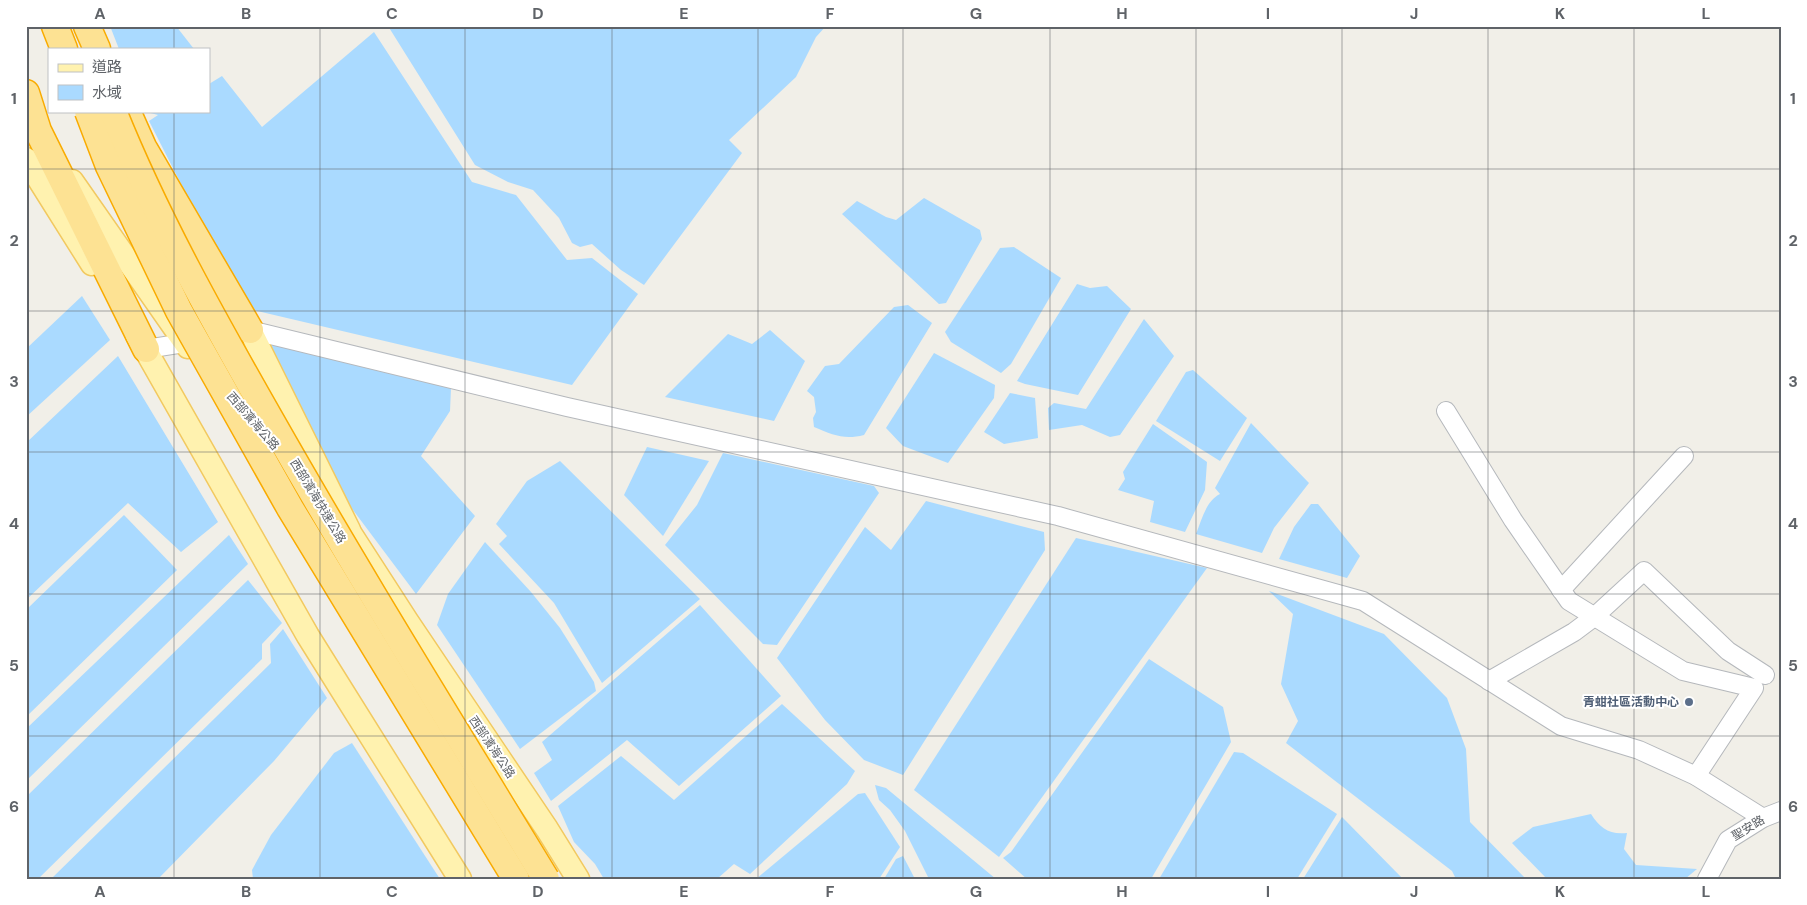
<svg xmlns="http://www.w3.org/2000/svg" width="1807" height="905" font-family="'DM Sans','Noto Sans TC',sans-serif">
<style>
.water{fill:#aadaff}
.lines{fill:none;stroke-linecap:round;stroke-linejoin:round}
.minor-casing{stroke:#b5b8bc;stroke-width:20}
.major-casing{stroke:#f2c960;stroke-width:25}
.highway-casing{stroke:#f9ab00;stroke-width:29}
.minor{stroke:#fff;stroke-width:18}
.major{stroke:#fff2af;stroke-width:22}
.highway{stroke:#fde293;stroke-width:26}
.highway-bridge-casing{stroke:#f9ab00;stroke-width:29;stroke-linecap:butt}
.highway-bridge{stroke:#fde293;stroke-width:26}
.grid{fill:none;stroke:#5f6368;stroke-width:1;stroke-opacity:0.55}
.service-dot{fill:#5c6f8a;stroke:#fff;stroke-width:2}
.labels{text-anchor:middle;stroke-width:4;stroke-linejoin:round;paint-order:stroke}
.street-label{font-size:12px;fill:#5f6368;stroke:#fff}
.service-label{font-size:12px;font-weight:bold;fill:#4e5e75;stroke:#fff;text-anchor:end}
.neatline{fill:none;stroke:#5f6368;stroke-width:2}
.grid-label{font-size:16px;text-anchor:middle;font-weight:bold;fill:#5f6368}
</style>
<rect width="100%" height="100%" fill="#f1efe8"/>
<g class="water">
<path d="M 110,26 L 176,26 L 194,49 L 119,49 Z"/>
<path d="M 388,26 L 826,26 L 816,37 L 796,77 L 729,140 L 742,153 L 644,285 L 621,270 L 592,244 L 580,247 L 572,243 L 559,218 L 533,190 L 508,182 L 475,165 Z"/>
<path d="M 374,32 L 472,182 L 516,195 L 567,260 L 592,258 L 638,294 L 572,385 L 244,308 L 149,121 L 158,115 L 143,111 L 163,111 L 162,113 L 209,111 L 209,84 L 222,76 L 262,127 Z"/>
<path d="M 924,198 L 980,230 L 982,239 L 946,303 L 939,304 L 842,214 L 857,201 L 886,217 L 896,220 Z"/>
<path d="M 1014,247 L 1061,278 L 1011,364 L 1001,373 L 951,342 L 945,332 L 1000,248 Z"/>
<path d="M 1077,284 L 1090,288 L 1107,286 L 1131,309 L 1078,395 L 1025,384 L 1017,381 Z"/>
<path d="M 82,296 L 110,340 L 26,417 L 26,349 Z"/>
<path d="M 908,305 L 932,323 L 864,435 C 844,440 833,435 814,427 L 813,418 L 816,412 L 814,397 L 807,391 L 825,366 L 839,364 L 894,307 Z"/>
<path d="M 1144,319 L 1174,356 L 1120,435 L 1110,437 L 1082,425 L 1049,430 L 1048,408 L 1054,403 L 1086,409 Z"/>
<path d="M 770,330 L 805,361 L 774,421 L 665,397 L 728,334 L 752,344 Z"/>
<path d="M 259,340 L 451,388 L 450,411 L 421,456 L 475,516 L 416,594 L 353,510 L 303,427 Z"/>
<path d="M 934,353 L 995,385 L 994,398 L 948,463 L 903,446 L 886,428 Z"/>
<path d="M 118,356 L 218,522 L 181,552 L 128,503 L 26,600 L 26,443 Z"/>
<path d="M 1193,370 L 1247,418 L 1220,461 L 1156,421 L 1186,372 Z"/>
<path d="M 1010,393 L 1035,398 L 1038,438 L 1004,444 L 984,432 Z"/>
<path d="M 1251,423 L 1309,483 L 1274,528 L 1262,553 L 1196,534 C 1202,519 1206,501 1220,494 L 1215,488 Z"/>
<path d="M 1153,424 L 1207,462 L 1205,490 L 1185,532 L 1150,522 L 1154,501 L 1118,490 L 1125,479 L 1123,472 Z"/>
<path d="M 647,447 L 709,461 L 663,536 L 624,495 Z"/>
<path d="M 723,453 L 874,486 L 879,493 L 777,645 L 763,644 L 665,545 L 697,505 Z"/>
<path d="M 560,461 L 700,599 L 602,683 L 554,603 L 499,544 L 507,536 L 496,524 L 527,481 Z"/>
<path d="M 926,501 L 1044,532 L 1045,550 L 903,775 L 864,760 L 825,720 L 777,658 L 865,527 L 891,550 Z"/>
<path d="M 1311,504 L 1318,504 L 1360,556 L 1347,578 L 1279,559 L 1294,527 Z"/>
<path d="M 124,515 L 177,570 L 26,717 L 26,610 Z"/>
<path d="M 229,535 L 248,564 L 26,781 L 26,729 Z"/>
<path d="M 1076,538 L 1207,568 L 999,857 L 914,790 Z"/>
<path d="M 485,542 L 531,592 L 560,628 L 594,682 L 596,691 L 520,749 L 437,625 L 448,594 Z"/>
<path d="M 248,580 L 282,623 L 262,644 L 262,659 L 38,879 L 26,879 L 26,797 Z"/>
<path d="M 1269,591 L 1384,634 L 1447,698 L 1466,749 L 1470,822 L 1526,879 L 1456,879 L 1452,871 L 1286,743 L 1298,721 L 1281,684 L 1293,614 Z"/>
<path d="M 700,605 L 781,696 L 679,786 L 627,740 L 551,801 L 534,773 L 552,760 L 542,742 Z"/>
<path d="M 283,629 L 327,698 L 274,761 L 158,879 L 51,879 L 271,663 L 270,644 Z"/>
<path d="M 1149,659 L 1223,707 L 1231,742 L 1151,879 L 1027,879 L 1003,858 L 1011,852 Z"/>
<path d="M 782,704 L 855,771 L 847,784 L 750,874 L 734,864 L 717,879 L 604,879 L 595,864 L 574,842 L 558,806 L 621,756 L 674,800 Z"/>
<path d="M 352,743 L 440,879 L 253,879 L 252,870 L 271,835 L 334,753 Z"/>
<path d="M 1234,752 L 1243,753 L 1337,814 L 1297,879 L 1159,879 Z"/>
<path d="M 875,785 L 886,788 L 996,879 L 929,879 L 905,831 L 890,810 L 879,800 Z"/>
<path d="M 865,793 L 900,847 L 879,879 L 756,879 L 858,794 Z"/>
<path d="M 1591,814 C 1600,828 1609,835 1627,833 L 1624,849 L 1636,865 L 1697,869 L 1685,879 L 1547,879 L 1512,843 L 1533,827 Z"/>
<path d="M 1342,817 L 1403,879 L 1303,879 Z"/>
<path d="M 903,856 L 915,879 L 884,879 L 896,859 Z"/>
</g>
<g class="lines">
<g class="minor-casing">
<g id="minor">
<path d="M 242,331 L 250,330 L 567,407 L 1058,516 L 1363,601 L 1561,726 L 1639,750 L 1696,776 L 1763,818"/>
<path d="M 146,349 L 197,341"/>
<path d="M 1446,411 L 1513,520 L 1569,601 L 1683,671 L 1754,688 L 1696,776"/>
<path d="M 1561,590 L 1684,456"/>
<path d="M 1489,681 L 1574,632 L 1594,617 L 1644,571 L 1728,651 L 1765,675"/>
<path d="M 1707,879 L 1728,840 L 1763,818 L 1781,811"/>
</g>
</g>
<g class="major-casing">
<g id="major">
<path d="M 26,159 L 92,264"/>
<path d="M 72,181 L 188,347"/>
<path d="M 250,330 L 349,530"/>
<path d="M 137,335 L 308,636 L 460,879"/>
<path d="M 345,525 L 407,621 L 547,829 L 578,879"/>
</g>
</g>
<g class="highway-casing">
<g id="highway">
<path d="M 55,26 L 64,49"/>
<path d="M 87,26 L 97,49"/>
<path d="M 26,93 L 38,131 L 146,349"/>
<path d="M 127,111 L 143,147 L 250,330"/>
</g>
</g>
<use href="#minor" class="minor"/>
<use href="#major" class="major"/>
<use href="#highway" class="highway"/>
<g class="highway-bridge-casing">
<g id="highway-bridge">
<path d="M 88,111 L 109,166 L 179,311 L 290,508 L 516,879"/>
<path d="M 113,111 C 156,218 213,319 270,419 C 358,574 453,726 546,879"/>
</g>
</g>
<use href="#highway-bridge" class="highway-bridge"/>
</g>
<path class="grid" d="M 174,26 L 174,49M 320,26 L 320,879M 465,26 L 465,879M 612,26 L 612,879M 758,26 L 758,879M 903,26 L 903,879M 1050,26 L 1050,879M 1196,26 L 1196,879M 1342,26 L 1342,879M 1488,26 L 1488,879M 1634,26 L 1634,879M 174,111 L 174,879M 26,169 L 1781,169M 26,311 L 1781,311M 26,452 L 1781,452M 26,594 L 1781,594M 26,736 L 1781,736"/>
<circle class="service-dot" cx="1689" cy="702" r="5"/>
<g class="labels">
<g class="street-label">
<text transform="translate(253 421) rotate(49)" y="4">西部濱海公路</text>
<text transform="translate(318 501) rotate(59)" y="4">西部濱海快速公路</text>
<text transform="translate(492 747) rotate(56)" y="4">西部濱海公路</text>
<text transform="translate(1748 828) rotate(-31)" y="4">聖安路</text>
</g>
<g class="service-label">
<text x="1679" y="706">青蚶社區活動中心</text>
</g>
</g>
<rect width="1807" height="905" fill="none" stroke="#ffffff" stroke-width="55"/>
<rect x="48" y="48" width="162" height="65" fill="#ffffff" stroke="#bfc1c3"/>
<rect x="58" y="64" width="25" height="8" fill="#fff2af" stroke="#bfc1c3"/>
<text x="92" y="72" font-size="15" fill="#5f6368">道路</text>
<rect x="58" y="85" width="25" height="15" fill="#aadaff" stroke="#bfc1c3"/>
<text x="92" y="98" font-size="15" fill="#5f6368">水域</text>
<rect x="28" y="28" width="1752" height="850" class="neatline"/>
<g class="grid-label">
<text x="100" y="19">A</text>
<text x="246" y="19">B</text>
<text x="392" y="19">C</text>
<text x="538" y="19">D</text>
<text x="684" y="19">E</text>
<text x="830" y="19">F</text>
<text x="976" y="19">G</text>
<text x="1122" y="19">H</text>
<text x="1268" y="19">I</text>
<text x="1414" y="19">J</text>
<text x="1560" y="19">K</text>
<text x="1706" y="19">L</text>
<text x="14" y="104">1</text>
<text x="1793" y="104">1</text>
<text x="14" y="246">2</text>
<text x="1793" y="246">2</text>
<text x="14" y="387">3</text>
<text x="1793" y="387">3</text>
<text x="14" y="529">4</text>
<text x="1793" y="529">4</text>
<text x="14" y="671">5</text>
<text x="1793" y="671">5</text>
<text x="14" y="812">6</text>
<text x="1793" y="812">6</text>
<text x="100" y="897">A</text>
<text x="246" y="897">B</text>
<text x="392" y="897">C</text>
<text x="538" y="897">D</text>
<text x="684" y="897">E</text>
<text x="830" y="897">F</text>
<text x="976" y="897">G</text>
<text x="1122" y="897">H</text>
<text x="1268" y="897">I</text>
<text x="1414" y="897">J</text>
<text x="1560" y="897">K</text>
<text x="1706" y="897">L</text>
</g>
</svg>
